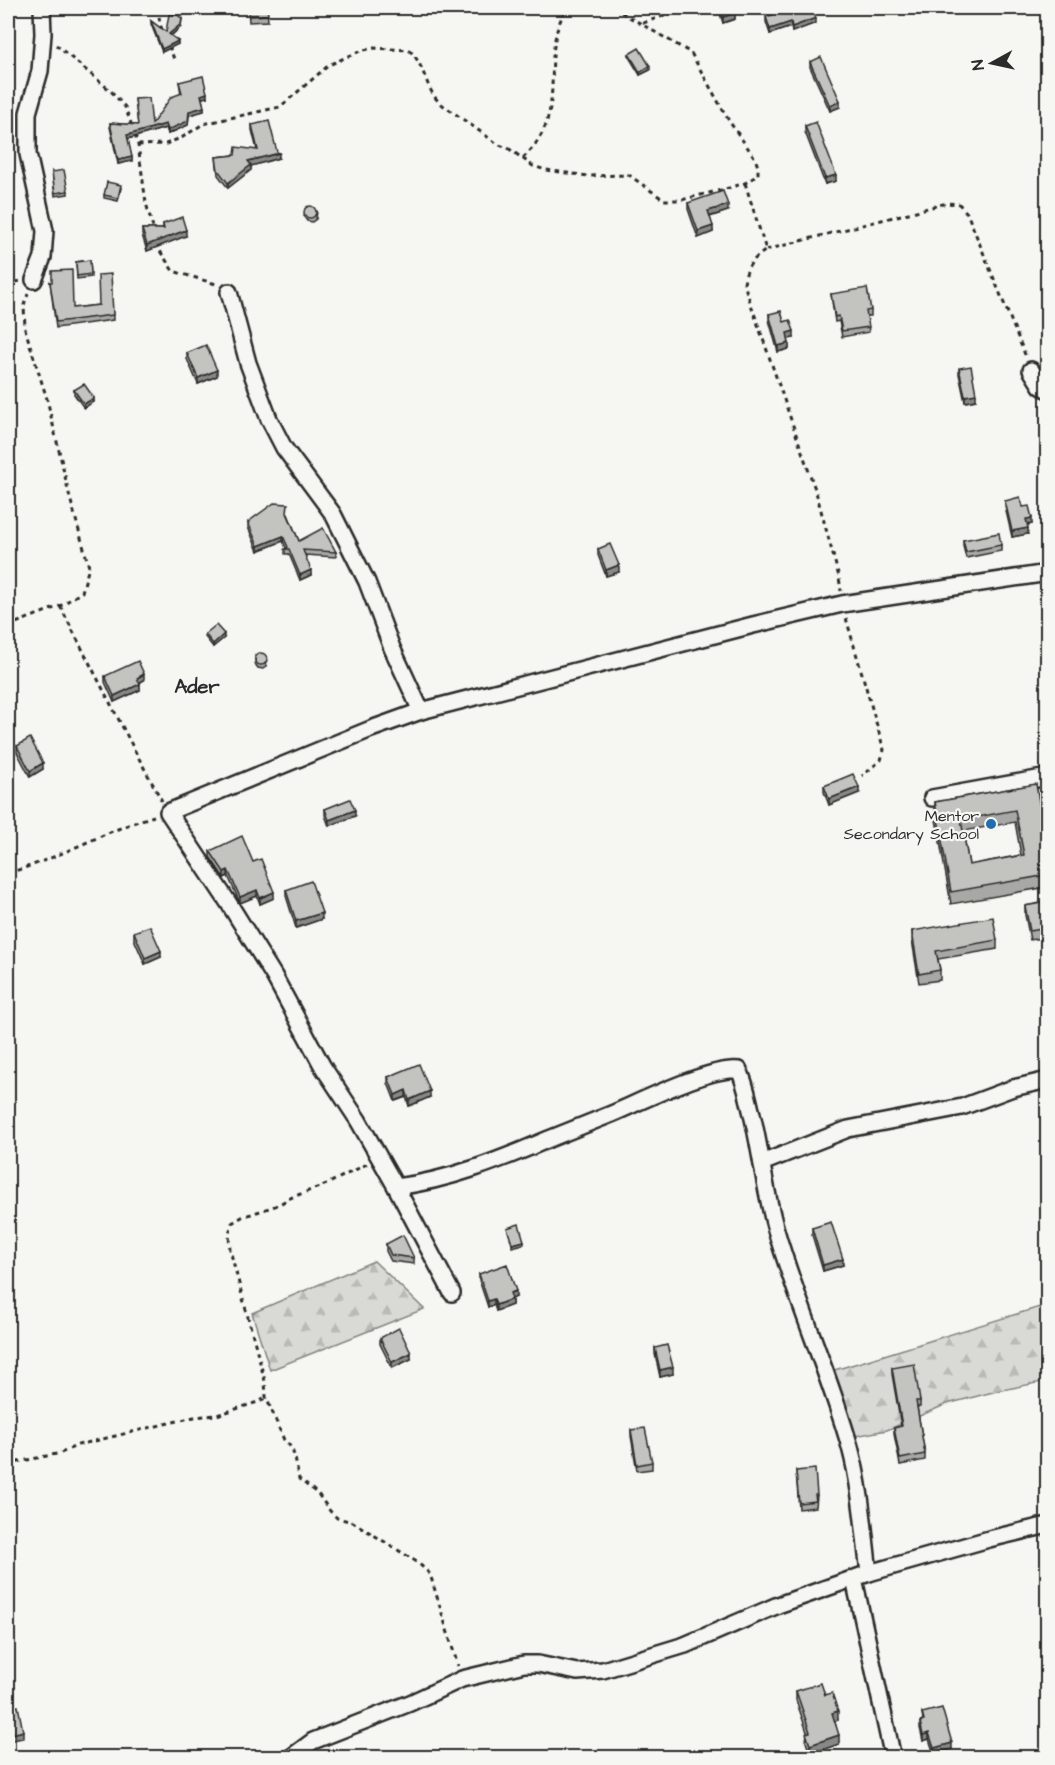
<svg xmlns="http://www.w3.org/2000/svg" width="1055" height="1765" font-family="'Architects Daughter',sans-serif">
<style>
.forest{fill:url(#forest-firs);stroke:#828280;stroke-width:1.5}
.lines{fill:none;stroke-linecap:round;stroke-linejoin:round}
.minor-casing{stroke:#2b2b2b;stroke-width:20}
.path{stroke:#2b2b2b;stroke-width:3;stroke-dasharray:4.5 4.5;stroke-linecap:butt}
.minor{stroke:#f6f6f2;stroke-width:15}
.wall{fill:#a8a8a5;stroke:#2b2b2b;stroke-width:1.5;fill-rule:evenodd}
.shaded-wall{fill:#888886;stroke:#2b2b2b;stroke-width:1.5}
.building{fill:#c3c3c0;stroke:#2b2b2b;stroke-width:1.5;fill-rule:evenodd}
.poi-dot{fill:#1f6fb2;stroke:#f6f6f2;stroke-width:2}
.labels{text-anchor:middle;stroke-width:4.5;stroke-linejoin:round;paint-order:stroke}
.poi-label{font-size:16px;fill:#2b2b2b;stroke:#f6f6f2;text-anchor:end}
.quarter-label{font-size:20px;font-weight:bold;fill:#2b2b2b;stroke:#f6f6f2}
</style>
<defs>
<pattern id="forest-firs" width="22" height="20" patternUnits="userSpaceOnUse" patternTransform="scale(1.5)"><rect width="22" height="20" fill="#d9d9d5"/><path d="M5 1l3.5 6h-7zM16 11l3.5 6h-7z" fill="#babab7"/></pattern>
</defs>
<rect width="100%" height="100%" fill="#f6f6f2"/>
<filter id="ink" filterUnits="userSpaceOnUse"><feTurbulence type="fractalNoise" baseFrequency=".0167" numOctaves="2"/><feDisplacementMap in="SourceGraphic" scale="12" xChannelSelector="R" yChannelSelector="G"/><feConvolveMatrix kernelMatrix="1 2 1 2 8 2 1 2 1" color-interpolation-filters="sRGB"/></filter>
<g filter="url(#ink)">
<g class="forest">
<path d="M 374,1261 L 424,1309 L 270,1370 L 252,1313 Z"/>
<path d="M 1047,1305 L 1047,1381 L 997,1391 L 947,1404 L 887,1430 L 850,1437 L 831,1371 C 903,1350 975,1326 1047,1305 Z"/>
</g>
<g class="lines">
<g class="minor-casing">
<g id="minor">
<path d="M 34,280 L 43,257 L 45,231 L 28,154 L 28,113 L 40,71 L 43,34 L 42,8"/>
<path d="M 229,292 L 248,363 L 269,419 L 284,448 L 333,514 L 367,582 L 392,648 L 421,711"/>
<path d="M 1031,370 L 1041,386 L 1048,390"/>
<path d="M 932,798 L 1048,777"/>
<path d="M 762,1163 L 848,1129 L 962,1107 L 1013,1088 L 1048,1080"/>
<path d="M 396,1187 C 450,1180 500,1160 549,1139 C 569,1131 589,1123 609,1115 C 638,1103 711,1066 739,1070 C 746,1084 748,1099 752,1114 C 761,1152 765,1192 776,1230 C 797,1303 829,1373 850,1447 C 861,1488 864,1531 869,1573"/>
<path d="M 452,1293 L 396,1187 L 358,1120 L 323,1067 L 274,976 L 228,902 L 168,812 L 371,729 L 421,711 L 753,625 L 842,604 L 1048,573"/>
<path d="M 854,1579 L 893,1758"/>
<path d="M 290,1758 L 313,1741 L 410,1703 L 462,1679 L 524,1664 L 538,1664 L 577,1672 L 603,1670 L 685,1645 L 778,1605 L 869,1573 L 989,1539 L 1048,1525"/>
</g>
</g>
<g class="path">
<path d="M 158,8 L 160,24 L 163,32"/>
<path d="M 643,23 L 686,8"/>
<path d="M 56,45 L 111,91 L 125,107 L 132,126"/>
<path d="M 169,46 L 174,59"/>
<path d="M 135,135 L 138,145 L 146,203 L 154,231"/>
<path d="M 138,145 L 166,144 L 183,137 L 203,124 L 280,107 L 329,65 L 360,51 L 374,48 L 409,50 C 425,64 425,89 440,103 L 499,145 L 508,148 L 533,166 L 546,170 L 588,176 L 629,175 L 664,200 L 681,200 L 729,188 L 745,183 L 758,175 L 758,167 L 755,158 L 729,121 L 691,53 L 614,8"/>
<path d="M 523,158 C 573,112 536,56 567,8"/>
<path d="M 745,183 L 766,250 C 751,261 747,265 744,284 L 816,492 L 839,577 L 841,591"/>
<path d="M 157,243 L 160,251 L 173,271 L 216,284"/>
<path d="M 766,250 L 947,203 L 959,204 L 967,213 L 1026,357"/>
<path d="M 8,277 L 15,282 L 21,281"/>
<path d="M 60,606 L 136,753 L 162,801"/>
<path d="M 846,618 L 884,750 L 881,760 L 862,776"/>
<path d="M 8,626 L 60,606 L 82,592 L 89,567 L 70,498 L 47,399 L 25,329 L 24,305 L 28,294"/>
<path d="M 8,873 C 58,859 104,831 154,816"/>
<path d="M 367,1164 L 327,1184 L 290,1198 L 278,1205 L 242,1217 L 232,1223 L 229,1234 L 230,1250 L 265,1381 L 266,1397 L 284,1440 C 296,1449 296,1466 299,1479 L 318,1494 L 330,1511 L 337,1518 L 353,1522 L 417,1562 L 430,1574 L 458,1666"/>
<path d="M 8,1464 L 61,1453 L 78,1445 L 194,1417 L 217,1415 L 261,1401 L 266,1397"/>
</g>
<use href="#minor" class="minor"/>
</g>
<g class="wall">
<path d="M 248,8 L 267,8 L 268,21 L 249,22 Z"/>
<path d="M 718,8 L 734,8 L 735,19 L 723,23 Z"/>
<path d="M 766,17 L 816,23 L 792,32 L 791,27 L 770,34 L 766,22 Z"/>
<path d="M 182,19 L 181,27 L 171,36 L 178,44 L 162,52 L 151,24 L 151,21 L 166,32 Z"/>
<path d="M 629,54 L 650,70 L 640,75 L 629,57 Z"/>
<path d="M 810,62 L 840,107 L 830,111 L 810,67 Z"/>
<path d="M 179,82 L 207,97 L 202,98 L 204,111 L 189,115 L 188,125 L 168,134 L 166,128 L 128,139 L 132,161 L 118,164 L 110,127 L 110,123 L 138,125 L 135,99 L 152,124 L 181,94 Z"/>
<path d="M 252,125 L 277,152 L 279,158 L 251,166 L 251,170 L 228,188 L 218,175 L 216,157 L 235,155 L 257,150 L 252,130 Z"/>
<path d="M 805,126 L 836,181 L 825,184 L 805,132 Z"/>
<path d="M 52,172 L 68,191 L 68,194 L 55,196 Z"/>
<path d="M 121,188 L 118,201 L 104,198 L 104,195 Z"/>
<path d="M 688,203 L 728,211 L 710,217 L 713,232 L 698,238 L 688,209 Z"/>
<path d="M 305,209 L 317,211 L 316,219 L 312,222 L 307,221 L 304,217 Z"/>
<path d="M 163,224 L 186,236 L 147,251 L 142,235 L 142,229 L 163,229 Z"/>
<path d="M 90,260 L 91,277 L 77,279 L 76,262 Z"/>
<path d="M 111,274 L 113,320 L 56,328 L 50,282 L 73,308 L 99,305 Z"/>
<path d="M 831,294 L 871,310 L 871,316 L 867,316 L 869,332 L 842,337 L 839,321 L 835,322 Z"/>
<path d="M 769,314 L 784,322 L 794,338 L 788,339 L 789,349 L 778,352 L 769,320 Z"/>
<path d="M 187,353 L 217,376 L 198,384 L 187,359 Z"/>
<path d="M 959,368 L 976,400 L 965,402 L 959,374 Z"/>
<path d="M 74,390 L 94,401 L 84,408 L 74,394 Z"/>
<path d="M 1005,501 L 1023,507 L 1032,524 L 1027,525 L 1028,534 L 1012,537 L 1005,507 Z"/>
<path d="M 288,514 L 299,541 L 336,552 L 336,557 L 305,555 L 311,575 L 300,580 L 289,554 L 285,554 L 285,549 L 286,548 L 283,541 L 258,551 L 248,527 L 248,522 Z"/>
<path d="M 963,540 L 1001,545 L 1001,551 L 966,558 L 963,546 Z"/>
<path d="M 598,549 L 619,572 L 606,576 L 598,555 Z"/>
<path d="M 205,634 L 224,638 L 213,647 L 205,637 Z"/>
<path d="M 255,656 L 267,666 L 263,669 L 258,668 L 255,664 Z"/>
<path d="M 105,676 L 144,680 L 139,683 L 140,690 L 114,702 L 105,682 Z"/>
<path d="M 17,746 L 43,769 L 30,777 L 17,752 Z"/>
<path d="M 1036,784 L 1047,848 L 1047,887 L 951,904 L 935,814 L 935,802 ZM 1015,822 L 1021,855 L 969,865 L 963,831 Z"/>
<path d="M 824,786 L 859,793 L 829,805 L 824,792 Z"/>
<path d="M 325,809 L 355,816 L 329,826 L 325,815 Z"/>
<path d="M 210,851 L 253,862 L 274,898 L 260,904 L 257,896 L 240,903 L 228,876 L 224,878 L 210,857 Z"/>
<path d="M 286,890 L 322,919 L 296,928 L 286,896 Z"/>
<path d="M 1047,902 L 1047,937 L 1030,940 L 1025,915 L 1025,906 Z"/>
<path d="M 912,931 L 997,940 L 997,949 L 938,959 L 940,970 L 940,980 L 919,983 L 912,940 Z"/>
<path d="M 134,932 L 161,957 L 145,964 L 134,939 Z"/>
<path d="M 388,1077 L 430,1097 L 409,1106 L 406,1097 L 395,1101 L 388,1083 Z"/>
<path d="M 812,1228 L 843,1265 L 823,1271 L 812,1235 Z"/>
<path d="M 386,1244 L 414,1258 L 414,1264 L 391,1261 L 386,1251 Z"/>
<path d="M 479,1274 L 516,1297 L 512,1299 L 512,1305 L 496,1311 L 494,1305 L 488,1307 L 479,1280 Z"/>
<path d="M 380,1338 L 411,1359 L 392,1368 L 380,1344 Z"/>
<path d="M 655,1348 L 673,1374 L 660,1377 L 655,1354 Z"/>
<path d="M 892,1368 L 920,1401 L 920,1407 L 917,1407 L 925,1454 L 925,1460 L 900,1465 L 894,1434 L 894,1428 L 901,1426 L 892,1374 Z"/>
<path d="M 631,1430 L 652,1462 L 652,1469 L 637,1471 L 631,1436 Z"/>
<path d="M 796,1471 L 817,1495 L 816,1507 L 799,1509 Z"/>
<path d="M 796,1691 L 825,1695 L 838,1720 L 835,1721 L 839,1744 L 810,1754 L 806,1742 L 807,1732 L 796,1700 Z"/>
<path d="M 922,1713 L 952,1749 L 934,1754 L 929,1739 L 923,1741 L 920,1728 L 920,1722 L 923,1721 Z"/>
</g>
<g class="shaded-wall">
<path d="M 735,13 L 735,19 L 723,23 L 723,17 Z"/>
<path d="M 816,18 L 816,23 L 792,32 L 792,27 Z"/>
<path d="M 791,22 L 791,27 L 770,34 L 770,29 Z"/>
<path d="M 181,24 L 181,27 L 169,37 L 169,34 Z"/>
<path d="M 178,41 L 178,44 L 162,52 L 162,49 Z"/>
<path d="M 650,66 L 650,70 L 640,75 L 640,72 Z"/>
<path d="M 207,93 L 207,97 L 201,98 L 201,95 Z"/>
<path d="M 840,101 L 840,107 L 830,111 L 830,106 Z"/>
<path d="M 204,107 L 204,111 L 189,115 L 188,125 L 168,134 L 168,130 L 189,111 Z"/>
<path d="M 166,124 L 166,128 L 127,139 L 127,135 Z"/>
<path d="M 279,153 L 279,158 L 251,166 L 251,170 L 228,188 L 228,183 L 248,161 Z"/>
<path d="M 132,157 L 132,161 L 118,164 L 118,160 Z"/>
<path d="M 836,175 L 836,181 L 825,184 L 825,178 Z"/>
<path d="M 728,205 L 728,211 L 708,217 L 708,211 Z"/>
<path d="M 713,226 L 713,232 L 698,238 L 698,231 Z"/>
<path d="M 186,230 L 186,236 L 147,251 L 147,245 Z"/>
<path d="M 794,331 L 794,338 L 787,339 L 787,333 Z"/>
<path d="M 789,343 L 789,349 L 778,352 L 778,346 Z"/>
<path d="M 217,370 L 217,376 L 198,384 L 198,378 Z"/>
<path d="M 976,394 L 976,400 L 965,402 L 965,396 Z"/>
<path d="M 94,398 L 94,401 L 84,408 L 84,404 Z"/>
<path d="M 1032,518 L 1032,524 L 1026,525 L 1026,519 Z"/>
<path d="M 1028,528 L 1028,534 L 1012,537 L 1012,531 Z"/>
<path d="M 283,536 L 283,541 L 258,551 L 258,546 Z"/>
<path d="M 619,565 L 619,572 L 606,576 L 606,570 Z"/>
<path d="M 311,570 L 311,575 L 300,580 L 300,575 Z"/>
<path d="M 224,634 L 224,638 L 213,647 L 213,644 Z"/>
<path d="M 144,674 L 144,680 L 137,684 L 137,678 Z"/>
<path d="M 140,684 L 140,690 L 114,702 L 114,696 Z"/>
<path d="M 43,763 L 43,769 L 30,777 L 30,771 Z"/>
<path d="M 859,787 L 859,793 L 829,805 L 829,799 Z"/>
<path d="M 355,810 L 355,816 L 329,826 L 329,820 Z"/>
<path d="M 228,870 L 228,876 L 224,878 L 224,872 Z"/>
<path d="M 257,890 L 257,896 L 240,903 L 240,897 Z"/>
<path d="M 274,892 L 274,898 L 260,904 L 260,898 Z"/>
<path d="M 322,913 L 322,919 L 296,928 L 296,921 Z"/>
<path d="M 161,951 L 161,957 L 145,964 L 145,958 Z"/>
<path d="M 406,1090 L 406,1097 L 395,1101 L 395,1095 Z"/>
<path d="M 430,1091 L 430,1097 L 409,1106 L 409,1100 Z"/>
<path d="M 524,1241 L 524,1244 L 512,1247 L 512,1244 Z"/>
<path d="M 843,1259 L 843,1265 L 823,1271 L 823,1265 Z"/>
<path d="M 516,1291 L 516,1297 L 510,1300 L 510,1293 Z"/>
<path d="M 494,1299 L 494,1305 L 488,1307 L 488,1301 Z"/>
<path d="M 512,1299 L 512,1305 L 496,1311 L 496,1305 Z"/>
<path d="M 411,1353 L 411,1359 L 392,1368 L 392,1362 Z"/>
<path d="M 673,1367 L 673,1374 L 660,1377 L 660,1370 Z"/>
<path d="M 838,1711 L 838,1720 L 832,1722 L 832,1713 Z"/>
<path d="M 23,1731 L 23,1738 L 8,1741 L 8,1735 Z"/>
<path d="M 929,1733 L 929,1739 L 923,1741 L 923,1735 Z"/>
<path d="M 839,1735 L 839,1744 L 810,1754 L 810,1745 Z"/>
<path d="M 952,1743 L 952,1749 L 934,1754 L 934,1748 Z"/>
</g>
<g class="building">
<path d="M 249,8 L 267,8 L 268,15 L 249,16 Z"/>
<path d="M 720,8 L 734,8 L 735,13 L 723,17 Z"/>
<path d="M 790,8 L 812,8 L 816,18 L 792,27 L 791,22 L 770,29 L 766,17 Z"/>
<path d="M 169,14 L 178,15 L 182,19 L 181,24 L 169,34 L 178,41 L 162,49 L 151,21 L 166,32 Z"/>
<path d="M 639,48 L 650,66 L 640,72 L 629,54 Z"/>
<path d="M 821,57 L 840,101 L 830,106 L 810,62 Z"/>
<path d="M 203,76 L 207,93 L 201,95 L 204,107 L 189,111 L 188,121 L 168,130 L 166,124 L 127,135 L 132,157 L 118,160 L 110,123 L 138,125 L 135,99 L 149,98 L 152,124 L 171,97 L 182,93 L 179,82 Z"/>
<path d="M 269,121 L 277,152 L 279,153 L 248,161 L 251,165 L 228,183 L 218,170 L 216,157 L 235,155 L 236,147 L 258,150 L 252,125 Z"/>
<path d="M 816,122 L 836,175 L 825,178 L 805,126 Z"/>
<path d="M 64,170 L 68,191 L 55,193 L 52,172 Z"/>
<path d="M 107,182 L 121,185 L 118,198 L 104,195 Z"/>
<path d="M 723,191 L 728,205 L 708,211 L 713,226 L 698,231 L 688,203 Z"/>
<circle cx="310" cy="212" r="6"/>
<path d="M 182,217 L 186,230 L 147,245 L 142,229 L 164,229 L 163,224 Z"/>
<path d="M 90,260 L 91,274 L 77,276 L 76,262 Z"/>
<path d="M 72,270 L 73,308 L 99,305 L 98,275 L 111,274 L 113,315 L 56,322 L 50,282 L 52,282 L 52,271 Z"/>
<path d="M 867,288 L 871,310 L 866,311 L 869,327 L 842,331 L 839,316 L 835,317 L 831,294 Z"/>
<path d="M 781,311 L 784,322 L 790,320 L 794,331 L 787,333 L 789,343 L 778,346 L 769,314 Z"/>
<path d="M 206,345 L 217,370 L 198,378 L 187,353 Z"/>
<path d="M 971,366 L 976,394 L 965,396 L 959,368 Z"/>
<path d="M 84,384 L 94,398 L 84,404 L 74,390 Z"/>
<path d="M 1020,497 L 1023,507 L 1029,506 L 1032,518 L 1026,519 L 1028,528 L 1012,531 L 1005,501 Z"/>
<path d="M 274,503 L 288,504 L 287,513 L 299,541 L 323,528 L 336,552 L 303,550 L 311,570 L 300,575 L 289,549 L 285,549 L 288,547 L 283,536 L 258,546 L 248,522 Z"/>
<path d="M 999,533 L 1001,545 L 966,552 L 963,540 Z"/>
<path d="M 610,544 L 619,565 L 606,570 L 598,549 Z"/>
<path d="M 216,625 L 224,634 L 213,644 L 205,634 Z"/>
<circle cx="261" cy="659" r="6"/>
<path d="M 138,661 L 144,674 L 137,678 L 140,684 L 114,696 L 105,676 Z"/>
<path d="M 30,738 L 43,763 L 30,771 L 17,746 Z"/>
<path d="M 853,774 L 859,787 L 829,799 L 824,786 Z"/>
<path d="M 1036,784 L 1047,848 L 1047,875 L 951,892 L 935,802 ZM 1015,810 L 1024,855 L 969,865 L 961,820 Z"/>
<path d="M 350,799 L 355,810 L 329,820 L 325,809 Z"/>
<path d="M 242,836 L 253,862 L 261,859 L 274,892 L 260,898 L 257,890 L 240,897 L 228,870 L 224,872 L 210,851 Z"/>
<path d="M 311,881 L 322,913 L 296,921 L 286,890 Z"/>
<path d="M 1047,902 L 1047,928 L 1030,931 L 1025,906 Z"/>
<path d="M 993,917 L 997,940 L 936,951 L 940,970 L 919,974 L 912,931 Z"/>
<path d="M 150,926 L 161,951 L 145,958 L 134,932 Z"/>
<path d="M 419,1064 L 430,1091 L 409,1100 L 406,1090 L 395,1095 L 388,1077 Z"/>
<path d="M 831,1222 L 843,1259 L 823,1265 L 812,1228 Z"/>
<path d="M 519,1224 L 524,1241 L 512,1244 L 507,1228 Z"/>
<path d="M 403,1235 L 414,1258 L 391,1255 L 386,1244 Z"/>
<path d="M 507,1264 L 516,1291 L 510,1293 L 512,1299 L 496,1305 L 494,1299 L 488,1301 L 479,1274 Z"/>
<path d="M 399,1328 L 411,1353 L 392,1362 L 380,1338 Z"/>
<path d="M 667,1345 L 673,1367 L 660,1370 L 655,1348 Z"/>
<path d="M 914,1364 L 920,1401 L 916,1401 L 925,1454 L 900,1459 L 894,1428 L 902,1426 L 892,1368 Z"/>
<path d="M 645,1428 L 652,1462 L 637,1465 L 631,1430 Z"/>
<path d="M 815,1469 L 817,1495 L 815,1495 L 816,1501 L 799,1503 L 796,1471 Z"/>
<path d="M 821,1683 L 825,1695 L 832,1693 L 838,1711 L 832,1713 L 839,1735 L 810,1745 L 806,1733 L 810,1732 L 796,1691 Z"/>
<path d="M 18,1706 L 23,1731 L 8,1735 L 8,1709 Z"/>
<path d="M 942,1708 L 952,1743 L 934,1748 L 929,1733 L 923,1735 L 920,1722 L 924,1721 L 922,1713 Z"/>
</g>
</g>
<circle class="poi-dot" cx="991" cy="824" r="6"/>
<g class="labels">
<g class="poi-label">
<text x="979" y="821">Mentor<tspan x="979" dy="18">Secondary School</tspan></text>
</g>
<g class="quarter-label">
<text x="197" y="693">Ader</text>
</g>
</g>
<rect width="1055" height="1765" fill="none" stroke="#f6f6f2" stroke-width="30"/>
<rect x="15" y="15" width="1025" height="1735" fill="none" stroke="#2b2b2b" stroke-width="2" filter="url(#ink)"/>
<g transform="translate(992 63) rotate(262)" stroke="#f6f6f2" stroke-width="4.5" paint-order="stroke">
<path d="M0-4.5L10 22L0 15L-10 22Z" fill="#2b2b2b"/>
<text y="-9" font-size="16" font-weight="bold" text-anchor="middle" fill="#2b2b2b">N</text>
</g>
</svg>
